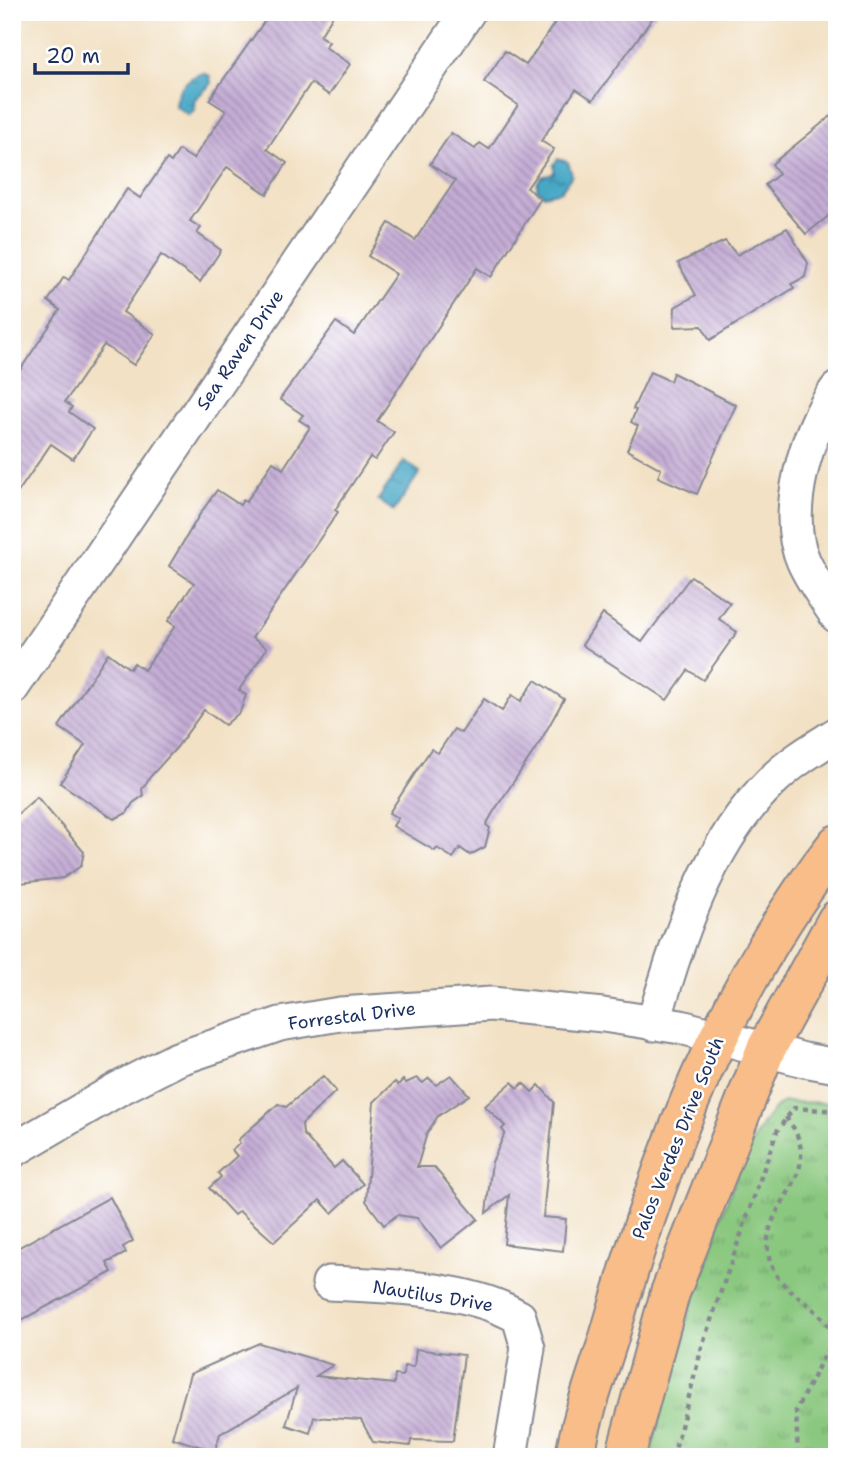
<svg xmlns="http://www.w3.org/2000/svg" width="849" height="1469" font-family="'Shantell Sans',sans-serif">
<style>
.park{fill:url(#park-tufts);stroke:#527c6e;stroke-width:2}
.water{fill:url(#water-ripples);stroke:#306c92;stroke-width:2}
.building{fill:url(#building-back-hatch)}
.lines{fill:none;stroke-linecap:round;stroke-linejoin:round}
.minor-casing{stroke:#868891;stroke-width:37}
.major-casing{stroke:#868891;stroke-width:42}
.path{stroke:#868891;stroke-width:4.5;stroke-dasharray:5 5;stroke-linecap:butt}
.minor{stroke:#fff;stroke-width:33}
.major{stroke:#f8bd89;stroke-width:38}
.labels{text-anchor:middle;stroke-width:5;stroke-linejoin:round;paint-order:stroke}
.street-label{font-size:18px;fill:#1b2f5e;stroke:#fff}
</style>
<defs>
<pattern id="park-tufts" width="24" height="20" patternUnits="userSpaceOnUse" patternTransform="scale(1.75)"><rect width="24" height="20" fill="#8ac87f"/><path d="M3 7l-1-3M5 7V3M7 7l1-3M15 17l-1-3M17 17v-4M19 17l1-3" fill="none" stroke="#70a36b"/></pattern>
<pattern id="water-ripples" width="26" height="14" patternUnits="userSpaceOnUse" patternTransform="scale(1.75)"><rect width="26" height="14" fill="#46a8c6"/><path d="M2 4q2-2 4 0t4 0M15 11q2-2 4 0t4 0" fill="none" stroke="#3a89a4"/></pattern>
<pattern id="building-back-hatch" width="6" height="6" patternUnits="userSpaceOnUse" patternTransform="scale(1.75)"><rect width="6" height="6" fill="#c5add5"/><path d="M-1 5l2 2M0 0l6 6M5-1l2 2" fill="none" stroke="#9f8db0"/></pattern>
</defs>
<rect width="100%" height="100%" fill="#fff"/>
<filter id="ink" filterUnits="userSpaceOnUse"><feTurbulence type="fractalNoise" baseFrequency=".0143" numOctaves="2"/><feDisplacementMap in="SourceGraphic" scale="14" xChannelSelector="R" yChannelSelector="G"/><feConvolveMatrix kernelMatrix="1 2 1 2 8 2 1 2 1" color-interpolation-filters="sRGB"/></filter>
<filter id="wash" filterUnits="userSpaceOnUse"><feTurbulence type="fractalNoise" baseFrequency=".00686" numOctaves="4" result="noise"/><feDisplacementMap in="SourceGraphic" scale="28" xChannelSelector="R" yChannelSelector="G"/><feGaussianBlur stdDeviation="1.57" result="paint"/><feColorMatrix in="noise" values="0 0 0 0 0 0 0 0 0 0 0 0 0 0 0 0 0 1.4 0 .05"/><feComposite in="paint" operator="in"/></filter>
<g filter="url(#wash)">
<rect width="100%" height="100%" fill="#f2e1c4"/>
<path class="park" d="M 784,1102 L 837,1103 L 837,1457 L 650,1457 C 664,1398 737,1121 784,1102 Z"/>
<g class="water">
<path d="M 203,73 L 210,76 L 211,84 L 194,100 L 195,109 L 189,115 L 175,106 C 176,89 187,78 203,73 Z"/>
<path d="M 558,159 L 568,162 L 572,175 L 561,191 L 543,195 L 537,190 C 536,176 544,176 554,173 L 554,164 Z"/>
<path d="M 404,461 L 420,472 L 394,511 L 378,500 Z"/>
</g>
<g id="blocks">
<g class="building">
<path d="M 271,12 L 335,12 L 320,36 L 329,42 L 325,47 L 350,64 L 329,95 L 311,83 L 267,149 L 287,163 L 267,194 L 227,167 L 190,221 L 201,228 L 197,233 L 221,250 L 200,282 L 161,255 L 123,312 L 155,334 L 134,365 L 104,345 L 65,402 L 72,407 L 69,412 L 93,429 L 73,459 L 51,444 L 12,501 L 12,382 L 60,310 L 48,301 L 64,277 L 69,280 L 127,189 L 140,198 L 167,159 L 171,162 L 179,150 L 193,159 L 226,111 L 209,100 Z"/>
<path d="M 562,12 L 657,12 L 593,100 L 576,89 L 541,141 L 554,149 L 527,188 L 541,198 L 491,277 L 477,268 L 377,421 L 394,432 L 375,460 L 370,457 L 335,510 L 338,512 L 252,638 L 267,648 L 239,690 L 246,695 L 240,712 L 225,725 L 204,710 L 177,747 L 150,777 L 142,789 L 143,796 L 133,803 L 127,813 L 114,819 L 60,783 L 85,745 L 59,727 L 108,653 L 130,669 L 134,663 L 144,670 L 175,626 L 168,621 L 194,583 L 169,566 L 200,514 L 217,490 L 240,505 L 243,500 L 246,502 L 273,462 L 283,469 L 310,427 L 299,420 L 303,415 L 280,399 L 336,322 L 354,335 L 396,274 L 368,256 L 389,223 L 415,240 L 455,181 L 430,164 L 451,133 L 475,149 L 480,143 L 489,149 L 518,105 L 484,82 L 505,51 L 526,65 Z"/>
<path d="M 837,111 L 837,209 L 806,234 L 765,185 L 779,174 L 772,164 Z"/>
<path d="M 787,228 L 808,263 L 805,277 L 791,284 L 794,288 L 710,340 L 702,326 L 674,327 L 675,307 L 696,295 L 678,263 L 725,241 L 737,255 Z"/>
<path d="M 650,372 L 670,381 L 673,373 L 736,405 L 697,494 L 658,477 L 661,469 L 627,450 L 638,426 L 631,422 L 636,410 L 633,409 Z"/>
<path d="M 691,576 L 730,603 L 719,619 L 737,632 L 703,680 L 688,670 L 667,700 L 582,645 L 603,614 L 642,642 Z"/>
<path d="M 535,680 L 564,699 L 540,742 L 494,811 L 486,825 L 490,828 L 485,847 L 470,855 L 460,848 L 453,858 L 437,848 L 435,851 L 393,826 L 398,818 L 389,813 L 431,749 L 438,753 L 454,729 L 461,733 L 484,699 L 502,711 L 512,695 L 521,701 Z"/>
<path d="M 37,797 L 84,852 L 81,866 L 63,878 L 12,884 L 12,819 Z"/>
<path d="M 451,1075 L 469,1095 L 438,1116 L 427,1133 L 417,1167 L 434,1167 L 478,1219 L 441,1248 L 417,1218 L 397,1215 L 384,1225 L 366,1201 L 374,1102 L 395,1082 L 398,1085 L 403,1080 L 406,1083 L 417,1078 L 423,1083 L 429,1078 L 436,1085 Z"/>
<path d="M 323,1076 L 336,1091 L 302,1124 L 303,1134 L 334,1168 L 342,1161 L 363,1184 L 332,1213 L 320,1200 L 274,1242 L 239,1211 L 234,1215 L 209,1188 L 221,1177 L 218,1173 L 237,1156 L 232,1150 L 240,1143 L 238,1140 L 278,1104 L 286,1107 Z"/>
<path d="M 512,1082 L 518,1088 L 523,1083 L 532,1092 L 539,1085 L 554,1102 L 543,1217 L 566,1219 L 563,1251 L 504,1244 L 509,1195 L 486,1213 L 492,1162 L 505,1133 L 502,1129 L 505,1126 L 485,1106 Z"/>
<path d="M 110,1197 L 133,1241 L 123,1247 L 126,1253 L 107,1263 L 112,1272 L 12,1325 L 12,1251 Z"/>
<path d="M 259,1343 L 333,1365 L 316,1376 L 394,1384 L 395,1375 L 403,1376 L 404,1366 L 414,1367 L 416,1349 L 464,1355 L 453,1441 L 411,1440 L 410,1446 L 373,1442 L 361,1420 L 314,1417 L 310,1433 L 286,1425 L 297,1388 L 220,1434 L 215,1451 L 172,1438 L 190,1374 Z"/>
</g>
</g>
</g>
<g filter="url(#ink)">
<use href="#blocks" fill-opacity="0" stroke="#868891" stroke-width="2"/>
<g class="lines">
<g class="minor-casing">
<g id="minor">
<path d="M 837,389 C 807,428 782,513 803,560 C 811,579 825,598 837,616"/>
<path d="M 12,688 L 468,12"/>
<path d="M 653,1024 C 678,940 707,844 772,781 C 791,762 815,748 837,734"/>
<path d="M 12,1151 L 118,1089 L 177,1059 L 280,1024 L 340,1014 L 491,1004 L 603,1015 L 681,1027 L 804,1060 L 837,1066"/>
<path d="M 329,1283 C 388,1286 468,1287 519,1317 L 528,1348 L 510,1457"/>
</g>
</g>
<g class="major-casing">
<g id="major">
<path d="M 575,1457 C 581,1416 598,1374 610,1334 C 659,1161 725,987 837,844"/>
<path d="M 625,1457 L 670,1293 L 766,1049 L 837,920"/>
</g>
</g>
<g class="path">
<path d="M 786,1117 C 789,1123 795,1128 797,1135 C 816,1182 763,1205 768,1251 C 773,1299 826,1298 835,1344 L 826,1352 L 796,1410 L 798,1457"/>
<path d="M 673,1457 L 703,1343 L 777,1131 L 794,1108 L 837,1111"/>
</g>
<use href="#minor" class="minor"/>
<use href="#major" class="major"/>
</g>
</g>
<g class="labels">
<g class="street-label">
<text transform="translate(240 350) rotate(-56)" y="6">Sea Raven Drive</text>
<text transform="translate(352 1016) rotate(-7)" y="6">Forrestal Drive</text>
<text transform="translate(678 1138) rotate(-68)" y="6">Palos Verdes Drive South</text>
<text transform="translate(433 1296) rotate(9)" y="6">Nautilus Drive</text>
</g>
</g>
<rect width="849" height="1469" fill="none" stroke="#fff" stroke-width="42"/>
<path d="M35 63v10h93v-10" fill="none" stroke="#1b2f5e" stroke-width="3.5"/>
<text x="46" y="63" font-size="21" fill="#1b2f5e" stroke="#ffffff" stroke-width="5" paint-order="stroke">20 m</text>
</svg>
